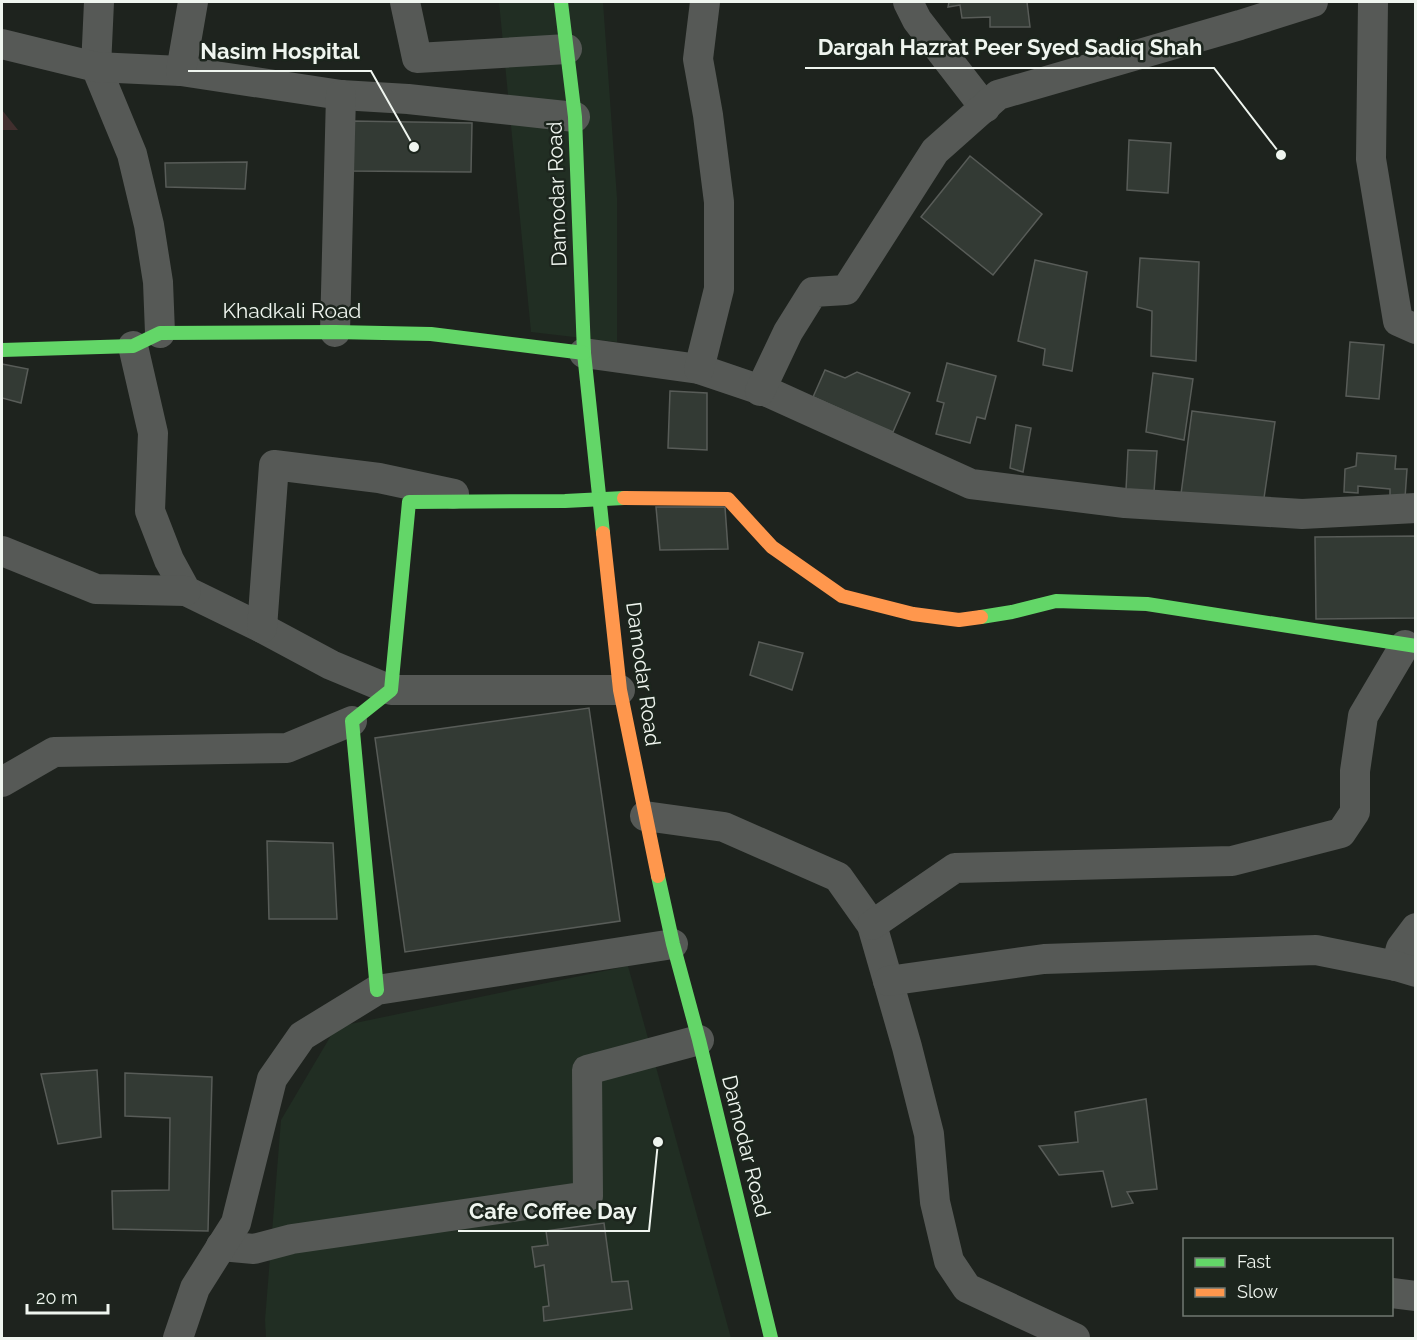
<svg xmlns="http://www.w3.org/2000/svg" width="1417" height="1340" font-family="Raleway,sans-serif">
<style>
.built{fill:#212e23}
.green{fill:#412f2e}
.building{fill:#333a34;stroke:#585c58;stroke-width:1.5}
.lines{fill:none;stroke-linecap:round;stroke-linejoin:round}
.street{stroke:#565956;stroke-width:30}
.fast{stroke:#63d668;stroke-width:14}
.slow{stroke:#ff974d;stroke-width:14}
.labels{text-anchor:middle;stroke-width:5;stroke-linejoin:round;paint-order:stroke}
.street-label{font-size:21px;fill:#eff5ef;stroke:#1c251d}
.leader{fill:none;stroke:#eff5ef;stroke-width:2}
.callout-dot{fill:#eff5ef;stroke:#1c251d;stroke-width:2}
.callout-label{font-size:22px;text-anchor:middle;font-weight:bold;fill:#eff5ef;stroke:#1c251d;stroke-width:5;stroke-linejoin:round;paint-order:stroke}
</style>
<rect width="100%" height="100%" fill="#1e231e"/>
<g class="built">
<path d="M 499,2 L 603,2 L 617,198 L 617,342 L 531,332 Z"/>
<path d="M 628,966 L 731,1338 L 266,1338 L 265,1320 L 281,1120 L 336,1027 Z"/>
</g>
<path class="green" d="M 2,110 L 18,130 L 2,130 Z"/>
<g class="building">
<path d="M 949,2 L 1027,2 L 1030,27 L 990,27 L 990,17 L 962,18 L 960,5 L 948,7 Z"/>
<path d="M 352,121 L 472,123 L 471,172 L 352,171 Z"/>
<path d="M 1129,140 L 1171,143 L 1168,193 L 1127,190 Z"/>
<path d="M 970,156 L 1042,214 L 993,275 L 921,217 Z"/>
<path d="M 247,162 L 245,189 L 166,187 L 165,163 Z"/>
<path d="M 1140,258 L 1199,262 L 1196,361 L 1151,356 L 1152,311 L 1137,307 Z"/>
<path d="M 1035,260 L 1087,272 L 1072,371 L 1043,365 L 1045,349 L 1018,341 Z"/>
<path d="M 1350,342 L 1384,345 L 1379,399 L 1346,396 Z"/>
<path d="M 947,363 L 996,376 L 985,419 L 977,417 L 970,443 L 936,434 L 944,403 L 937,401 Z"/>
<path d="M 2,364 L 28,369 L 21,403 L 2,398 Z"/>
<path d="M 825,370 L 845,378 L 857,372 L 910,393 L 893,432 L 813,397 Z"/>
<path d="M 1153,373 L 1193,379 L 1184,440 L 1146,432 Z"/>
<path d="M 670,391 L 707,393 L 707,450 L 668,448 Z"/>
<path d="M 1192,411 L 1275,422 L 1263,505 L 1181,494 Z"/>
<path d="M 1016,425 L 1031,428 L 1023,472 L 1010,468 Z"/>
<path d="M 1128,450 L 1157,451 L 1154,492 L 1126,490 Z"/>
<path d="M 1357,453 L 1396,456 L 1395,469 L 1407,469 L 1405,498 L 1390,497 L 1390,489 L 1358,486 L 1358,493 L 1344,492 L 1345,469 L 1356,466 Z"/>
<path d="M 656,507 L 725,507 L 728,549 L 660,550 Z"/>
<path d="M 1416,536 L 1416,618 L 1316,619 L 1315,537 Z"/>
<path d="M 759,642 L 803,653 L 792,690 L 750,675 Z"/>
<path d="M 589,708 L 620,921 L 405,952 L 375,738 Z"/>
<path d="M 267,841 L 333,843 L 337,919 L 269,919 Z"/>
<path d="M 97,1070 L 101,1137 L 58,1144 L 41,1074 Z"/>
<path d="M 125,1073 L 212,1077 L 208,1231 L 113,1229 L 112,1191 L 169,1190 L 170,1118 L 125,1116 Z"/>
<path d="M 1146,1099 L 1157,1189 L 1127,1192 L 1133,1203 L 1112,1207 L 1103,1171 L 1059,1175 L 1039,1146 L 1078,1142 L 1075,1112 Z"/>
<path d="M 604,1223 L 612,1282 L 628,1281 L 632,1309 L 544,1321 L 543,1307 L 549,1306 L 544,1265 L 535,1267 L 532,1247 L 548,1245 L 546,1231 Z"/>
</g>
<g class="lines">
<g class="street">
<path d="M 99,2 L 96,67 L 132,154 L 149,225 L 158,282 L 160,333"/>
<path d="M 405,2 L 417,58 L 567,49"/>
<path d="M 908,2 L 917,20 L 985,108"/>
<path d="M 1373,2 L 1371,159 L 1398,321 L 1416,329"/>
<path d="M 2,44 L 96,67 L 181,71 L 341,95 L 408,99 L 575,117"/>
<path d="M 181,71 L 193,2"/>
<path d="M 335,332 L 341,95"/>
<path d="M 133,346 L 153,433 L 150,511 L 169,560 L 186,591 L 262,628 L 331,665 L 391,690 L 620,690"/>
<path d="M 584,353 L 699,369 L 770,393 L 971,484 L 1125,503 L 1302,514 L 1416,508"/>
<path d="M 699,369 L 719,289 L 719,202 L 708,115 L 698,59 L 705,2"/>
<path d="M 760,391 L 788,332 L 813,292 L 846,290 L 935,151 L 998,95 L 1240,25 L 1313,2"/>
<path d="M 2,551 L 96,589 L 186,591"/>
<path d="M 262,628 L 274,465 L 379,478 L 454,494"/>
<path d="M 2,782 L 54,752 L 287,748 L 352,721"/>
<path d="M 645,816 L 724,827 L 838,877 L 872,925 L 907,1047 L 929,1134 L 935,1202 L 949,1261 L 967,1288 L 1075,1338"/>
<path d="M 872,925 L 955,868 L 1232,861 L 1341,833 L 1355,812 L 1355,771 L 1363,716 L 1405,645"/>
<path d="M 1396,966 L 1401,948 L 1416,928"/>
<path d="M 888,981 L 1044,959 L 1316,950 L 1396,966 L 1416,972"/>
<path d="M 221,1246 L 254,1249 L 292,1239 L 588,1196 L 587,1070 L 699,1040"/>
<path d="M 1392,1293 L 1416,1296"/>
<path d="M 178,1338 L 195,1288 L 236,1223 L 272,1079 L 302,1036 L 377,990 L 673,944"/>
</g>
<g class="fast">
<path d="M 561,2 L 575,117 L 584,353 L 603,533"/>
<path d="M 2,350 L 133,346 L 160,333 L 335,332 L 431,334 L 584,353"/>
<path d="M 981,617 L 1012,612 L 1056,601 L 1147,604 L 1416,646"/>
<path d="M 658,876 L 673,944 L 699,1040 L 771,1338"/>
<path d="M 377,990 L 352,721 L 391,690 L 409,502 L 565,501 L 624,498"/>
</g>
<g class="slow">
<path d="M 624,498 L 728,499 L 772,547 L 842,596 L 913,614 L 959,620 L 981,617"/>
<path d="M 603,533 L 620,690 L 658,876"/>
</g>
</g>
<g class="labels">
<g class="street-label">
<text transform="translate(557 194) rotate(-92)" y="7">Damodar Road</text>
<text x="292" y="318">Khadkali Road</text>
<text transform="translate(643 674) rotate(82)" y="7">Damodar Road</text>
<text transform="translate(746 1146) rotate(76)" y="7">Damodar Road</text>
</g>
</g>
<path class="leader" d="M1281 155L1214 68H805M414 147L371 71H188M658 1142L649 1231H458"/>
<g class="callout-dot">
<circle cx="1281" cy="155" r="6"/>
<circle cx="414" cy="147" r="6"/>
<circle cx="658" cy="1142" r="6"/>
</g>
<g class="callout-label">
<text x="1010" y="55">Dargah Hazrat Peer Syed Sadiq Shah</text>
<text x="280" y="59">Nasim Hospital</text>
<text x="553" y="1219">Cafe Coffee Day</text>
</g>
<rect width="1417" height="1340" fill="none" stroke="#eff5ef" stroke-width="6"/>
<rect x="1183" y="1238" width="210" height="78" fill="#1c251d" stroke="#707871" stroke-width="1.5"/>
<rect x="1195" y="1258" width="30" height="9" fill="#63d668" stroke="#707871" stroke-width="1.5"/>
<text x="1237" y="1268" font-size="18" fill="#eff5ef">Fast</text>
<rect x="1195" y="1288" width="30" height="9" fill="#ff974d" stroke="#707871" stroke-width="1.5"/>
<text x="1237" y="1298" font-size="18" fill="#eff5ef">Slow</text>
<path d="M27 1304v9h81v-9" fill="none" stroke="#eff5ef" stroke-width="3"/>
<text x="36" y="1304" font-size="18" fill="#eff5ef" stroke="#1c251d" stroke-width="4.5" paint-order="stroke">20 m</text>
</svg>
